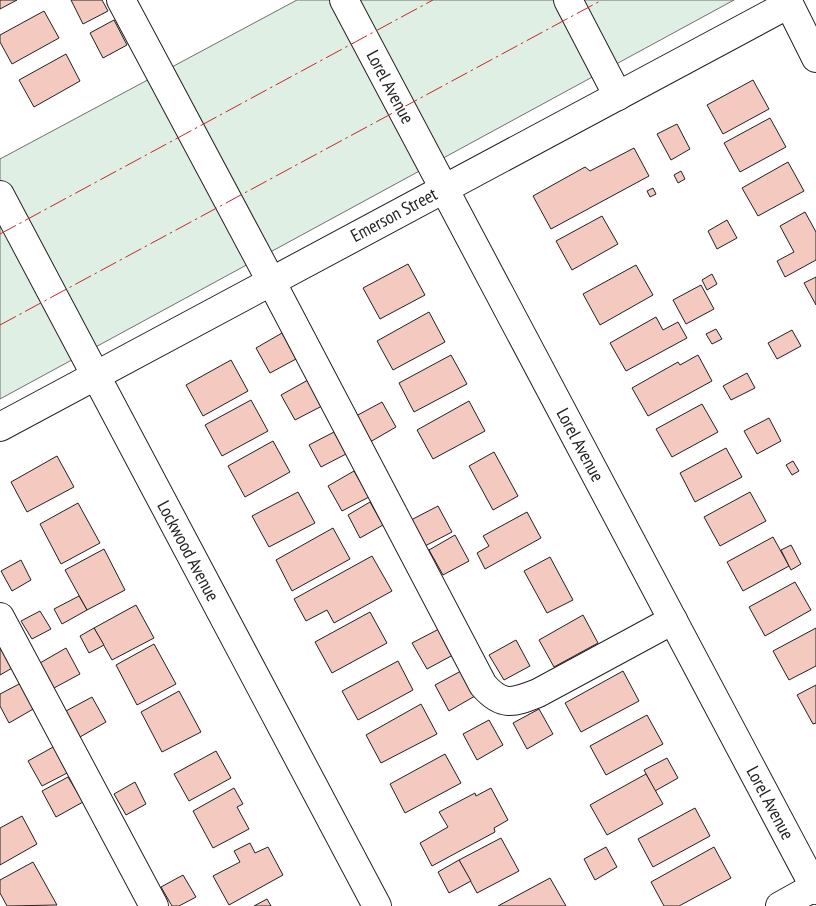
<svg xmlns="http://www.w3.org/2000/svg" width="816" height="906" font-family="'PT Sans Narrow',sans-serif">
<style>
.green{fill:#e0efe3;stroke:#6f6f6f}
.building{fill:#f3c9c0;stroke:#222}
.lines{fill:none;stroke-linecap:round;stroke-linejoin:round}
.minor-casing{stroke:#222;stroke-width:30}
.minor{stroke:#fff;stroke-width:28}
.power{stroke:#c62828;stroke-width:1;stroke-dasharray:18 4 2.5 4;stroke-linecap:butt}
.labels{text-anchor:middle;stroke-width:4;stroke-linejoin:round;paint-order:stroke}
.street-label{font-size:18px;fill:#222;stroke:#fff}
</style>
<rect width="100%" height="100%" fill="#fff"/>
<path class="green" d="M 297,0 L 734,0 L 0,399 L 0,159 Z"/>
<g class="building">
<path d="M 0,0 L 17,0 L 0,9 Z"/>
<path d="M 71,0 L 102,0 L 108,11 L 83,24 Z"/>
<path d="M 44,11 L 59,38 L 12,64 L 0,42 L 0,35 Z"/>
<path d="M 114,20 L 127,45 L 103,58 L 90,33 Z"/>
<path d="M 66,54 L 80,81 L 34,107 L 19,80 Z"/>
<path d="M 753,80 L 769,109 L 723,134 L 707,105 Z"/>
<path d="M 770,118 L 786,147 L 740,172 L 724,143 Z"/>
<path d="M 677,124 L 690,149 L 671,160 L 657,134 Z"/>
<path d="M 634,148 L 649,176 L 551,229 L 533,196 L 585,167 L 590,171 Z"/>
<path d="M 788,162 L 804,191 L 758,216 L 742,188 Z"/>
<path d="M 681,171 L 685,179 L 678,183 L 674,175 Z"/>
<path d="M 653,188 L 656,194 L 650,197 L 647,191 Z"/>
<path d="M 805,212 L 816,232 L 816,260 L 785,277 L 777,261 L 794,252 L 780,226 Z"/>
<path d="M 602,216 L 618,244 L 572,270 L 556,241 Z"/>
<path d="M 727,220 L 737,238 L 717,249 L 708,231 Z"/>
<path d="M 408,264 L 425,295 L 380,319 L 363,288 Z"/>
<path d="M 636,265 L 653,295 L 600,325 L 583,294 Z"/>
<path d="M 712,274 L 717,284 L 707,290 L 702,280 Z"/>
<path d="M 816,277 L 816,305 L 804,283 Z"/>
<path d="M 701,285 L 714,309 L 686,324 L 673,300 Z"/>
<path d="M 429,312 L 445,342 L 393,370 L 377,341 Z"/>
<path d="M 656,317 L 663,330 L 678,322 L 687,338 L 626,371 L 610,343 Z"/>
<path d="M 716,329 L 722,339 L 712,344 L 706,334 Z"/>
<path d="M 792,330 L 801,346 L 777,359 L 768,343 Z"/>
<path d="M 282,333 L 296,359 L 270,373 L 256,348 Z"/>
<path d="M 451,355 L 467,384 L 414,412 L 399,383 Z"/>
<path d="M 698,355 L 712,381 L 648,416 L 632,388 L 678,362 L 680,365 Z"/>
<path d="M 231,360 L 248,391 L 203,416 L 186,385 Z"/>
<path d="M 747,373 L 755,388 L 731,400 L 723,386 Z"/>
<path d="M 308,380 L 322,406 L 295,420 L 281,395 Z"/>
<path d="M 251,400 L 268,431 L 222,456 L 205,425 Z"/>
<path d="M 469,401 L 485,431 L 433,459 L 417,430 Z"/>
<path d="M 382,402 L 396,427 L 370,442 L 356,416 Z"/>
<path d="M 702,404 L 718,432 L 672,457 L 656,429 Z"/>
<path d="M 769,418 L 781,441 L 757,454 L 744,431 Z"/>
<path d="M 334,432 L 346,454 L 321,467 L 309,445 Z"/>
<path d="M 273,441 L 290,472 L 245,497 L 228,466 Z"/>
<path d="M 726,448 L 742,477 L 695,502 L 680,473 Z"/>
<path d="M 494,452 L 518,496 L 493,510 L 469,466 Z"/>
<path d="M 57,456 L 74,487 L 27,512 L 11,482 Z"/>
<path d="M 793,461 L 799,471 L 792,475 L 786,465 Z"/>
<path d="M 354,471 L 369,497 L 342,511 L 328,486 Z"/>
<path d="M 298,492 L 315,523 L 269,547 L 252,516 Z"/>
<path d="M 750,492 L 766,521 L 720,546 L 704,517 Z"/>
<path d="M 370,502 L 383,525 L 360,538 L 348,515 Z"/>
<path d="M 78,503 L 100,543 L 61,564 L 40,524 Z"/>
<path d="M 438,506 L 452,532 L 425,546 L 411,520 Z"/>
<path d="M 527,512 L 541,538 L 485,569 L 477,553 L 489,546 L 483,536 Z"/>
<path d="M 333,528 L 350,559 L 292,591 L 276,560 Z"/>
<path d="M 455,535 L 469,561 L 443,575 L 429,550 Z"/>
<path d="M 773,537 L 789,566 L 743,591 L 727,562 Z"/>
<path d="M 791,545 L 801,564 L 791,570 L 781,550 Z"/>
<path d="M 104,549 L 125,590 L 87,610 L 65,570 Z"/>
<path d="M 372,556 L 392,591 L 334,623 L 327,610 L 306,621 L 294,599 Z"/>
<path d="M 550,557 L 573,600 L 547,613 L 524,571 Z"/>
<path d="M 21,560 L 31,580 L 12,591 L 1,571 Z"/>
<path d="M 795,582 L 811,610 L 765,636 L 749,607 Z"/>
<path d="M 79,596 L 87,610 L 62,624 L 54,609 Z"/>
<path d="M 136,605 L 154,638 L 112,660 L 94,628 Z"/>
<path d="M 40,611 L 51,629 L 32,639 L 21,621 Z"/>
<path d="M 370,612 L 387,643 L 332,673 L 315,642 Z"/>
<path d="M 583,615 L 598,643 L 554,667 L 539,640 Z"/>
<path d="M 94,628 L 104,645 L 89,653 L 80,636 Z"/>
<path d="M 816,628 L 816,666 L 789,680 L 773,651 Z"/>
<path d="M 439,629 L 453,655 L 427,669 L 412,643 Z"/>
<path d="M 516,640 L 530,666 L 504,680 L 489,655 Z"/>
<path d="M 0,642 L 14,667 L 0,675 Z"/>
<path d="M 154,644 L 176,684 L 137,705 L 116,665 Z"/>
<path d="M 66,648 L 80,674 L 54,688 L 40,663 Z"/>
<path d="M 398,661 L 413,690 L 358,720 L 342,691 Z"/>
<path d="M 461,671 L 475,696 L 449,711 L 435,685 Z"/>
<path d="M 623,671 L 639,701 L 581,732 L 565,703 Z"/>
<path d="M 21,683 L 35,708 L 9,723 L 0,706 L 0,694 Z"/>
<path d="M 816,685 L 816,723 L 813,724 L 797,695 Z"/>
<path d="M 179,691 L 201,732 L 162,752 L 141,712 Z"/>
<path d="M 92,697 L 106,722 L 80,737 L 66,711 Z"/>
<path d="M 421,704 L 437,734 L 381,763 L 366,735 Z"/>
<path d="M 539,709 L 553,734 L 527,749 L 513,723 Z"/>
<path d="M 647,715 L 663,744 L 606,775 L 590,746 Z"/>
<path d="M 489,720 L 503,745 L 477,760 L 463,734 Z"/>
<path d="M 55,746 L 69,772 L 42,786 L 28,761 Z"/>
<path d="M 216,751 L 231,778 L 189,801 L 174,774 Z"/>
<path d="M 445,754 L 461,783 L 405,813 L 390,784 Z"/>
<path d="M 667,758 L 678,778 L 655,791 L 644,770 Z"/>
<path d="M 646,774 L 663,804 L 607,835 L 590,805 Z"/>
<path d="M 68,777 L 83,802 L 56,817 L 42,791 Z"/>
<path d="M 135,782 L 146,804 L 126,815 L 114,794 Z"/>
<path d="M 234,788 L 243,804 L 237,807 L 249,829 L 213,848 L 193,811 Z"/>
<path d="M 491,788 L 508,820 L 494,828 L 495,832 L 432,866 L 420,843 L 448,827 L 439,812 L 475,793 L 476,796 Z"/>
<path d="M 695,808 L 710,836 L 653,867 L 638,839 Z"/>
<path d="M 22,816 L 37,844 L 0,865 L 0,828 Z"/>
<path d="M 501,838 L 519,871 L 477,893 L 459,860 Z"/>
<path d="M 250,843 L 255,853 L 268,847 L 283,875 L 229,905 L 213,876 L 240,862 L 234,851 Z"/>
<path d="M 606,847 L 617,867 L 595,880 L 584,859 Z"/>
<path d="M 714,847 L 731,878 L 679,906 L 664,906 L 651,882 Z"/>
<path d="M 459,860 L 471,881 L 449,893 L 438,872 Z"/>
<path d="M 33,862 L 57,905 L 7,906 L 0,893 L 0,880 Z"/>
<path d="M 183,875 L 196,897 L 179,906 L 172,906 L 161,887 Z"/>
<path d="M 550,878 L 566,906 L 498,906 Z"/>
<path d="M 267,899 L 271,906 L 254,906 Z"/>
</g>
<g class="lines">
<g class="minor-casing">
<g id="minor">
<path d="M 121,0 L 271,281 L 483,685 C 502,707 513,703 538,693 L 673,620"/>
<path d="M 344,0 L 816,890"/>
<path d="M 568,0 L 618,96"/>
<path d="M 787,0 L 816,58"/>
<path d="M 0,195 L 377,906"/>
<path d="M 0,427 L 789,4"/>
<path d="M 0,617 L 154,906"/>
<path d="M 780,906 L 816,886"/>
</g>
</g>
<use href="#minor" class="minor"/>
<g class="power">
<path d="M 0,234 L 433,0"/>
<path d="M 0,325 L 602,0"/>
</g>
</g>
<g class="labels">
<g class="street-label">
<text transform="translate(390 87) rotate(62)" y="6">Lorel Avenue</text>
<text transform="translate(394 215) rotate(-28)" y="6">Emerson Street</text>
<text transform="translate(580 445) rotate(62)" y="6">Lorel Avenue</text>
<text transform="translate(188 551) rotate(62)" y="6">Lockwood Avenue</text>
<text transform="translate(770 803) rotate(62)" y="6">Lorel Avenue</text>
</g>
</g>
</svg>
